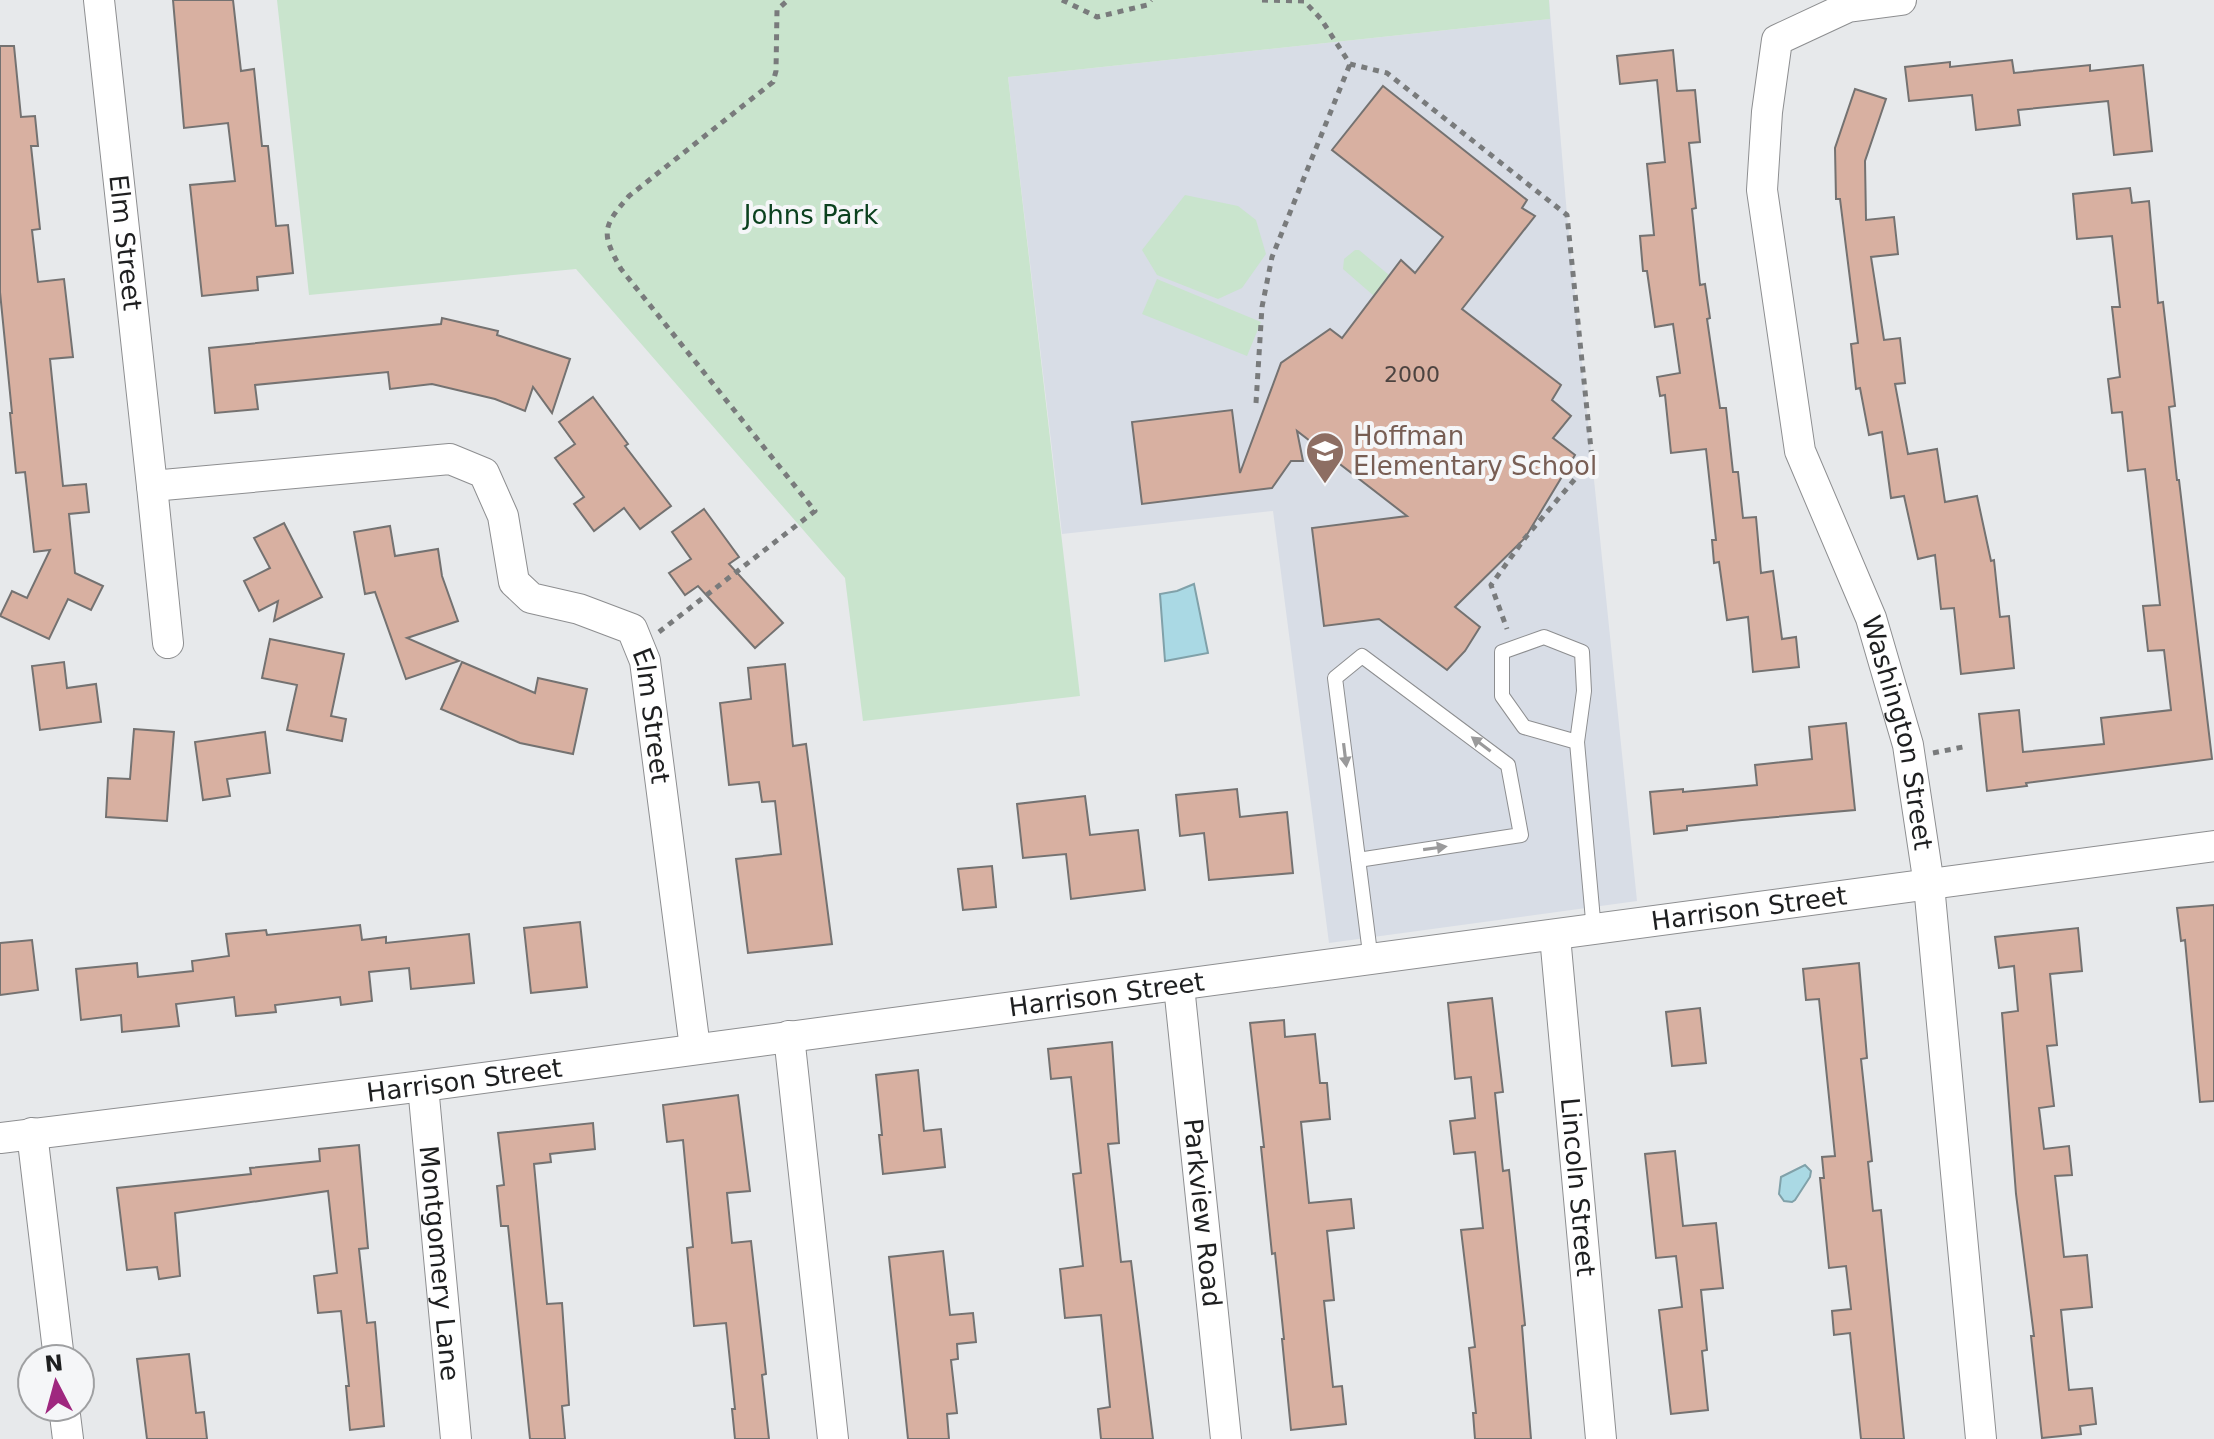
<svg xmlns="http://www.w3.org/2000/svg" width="2214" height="1439" font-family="'DejaVu Sans',sans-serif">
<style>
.built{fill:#d8dde6}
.green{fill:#c9e4cd}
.water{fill:#aad9e4;stroke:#80a1a9;stroke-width:2}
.building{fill:#d8b0a1;stroke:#747271;stroke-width:2}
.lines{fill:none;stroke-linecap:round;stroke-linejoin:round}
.lane-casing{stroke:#8d8e90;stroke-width:16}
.street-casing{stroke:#8d8e90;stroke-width:32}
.path{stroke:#797b7c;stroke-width:5;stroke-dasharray:6 6;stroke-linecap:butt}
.lane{stroke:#fff;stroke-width:14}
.street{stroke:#fff;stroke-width:30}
.oneway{fill:#9a9a9b}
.labels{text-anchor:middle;stroke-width:8;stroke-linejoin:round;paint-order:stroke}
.number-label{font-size:22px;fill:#4c4340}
.park-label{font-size:26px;fill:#0b411e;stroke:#f5f6f8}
.street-label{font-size:26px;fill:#1e1f20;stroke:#f5f6f8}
.education-label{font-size:26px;fill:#785e54;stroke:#f5f6f8;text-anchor:start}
</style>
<rect width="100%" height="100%" fill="#e7e9eb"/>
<path class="built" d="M 1549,0 L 1567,215 L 1637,901 L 1329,943 L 1273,511 L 1062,534 L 1008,77 L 1549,19 Z"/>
<g class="green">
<path d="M 277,0 L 1549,0 L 1550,19 L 1008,77 L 1080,696 L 863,721 L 845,578 L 576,269 L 309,295 Z"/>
<path d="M 1185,195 L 1238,206 L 1256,220 L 1266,254 L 1242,288 L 1218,299 L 1157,275 L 1142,250 Z"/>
<path d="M 1355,250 L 1359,250 L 1389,275 L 1374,296 L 1343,269 L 1344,259 Z"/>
<path d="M 1157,279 L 1261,322 L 1247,356 L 1142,314 Z"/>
</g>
<g class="water">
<path d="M 1194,584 L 1208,653 L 1165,661 L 1160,594 L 1177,591 Z"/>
<path d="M 1805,1165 L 1811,1171 L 1810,1177 L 1795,1200 L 1792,1202 L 1784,1201 L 1779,1194 L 1781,1177 Z"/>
</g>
<g class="building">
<path d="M 173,0 L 233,0 L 241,71 L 254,69 L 262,146 L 268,146 L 276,226 L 288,225 L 293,273 L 257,277 L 258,290 L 202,296 L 190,185 L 235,181 L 228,123 L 184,128 Z"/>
<path d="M 0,46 L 14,46 L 21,117 L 35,116 L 38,146 L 31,146 L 40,229 L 32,230 L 38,282 L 64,279 L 73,357 L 50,359 L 63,486 L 86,484 L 89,512 L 69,514 L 75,573 L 103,586 L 91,610 L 68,599 L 49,639 L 0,616 L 12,591 L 27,598 L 50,550 L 34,552 L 25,472 L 16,473 L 10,413 L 12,413 L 0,292 Z"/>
<path d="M 1673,50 L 1677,91 L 1695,90 L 1700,142 L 1689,143 L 1696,208 L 1692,209 L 1700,285 L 1705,284 L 1710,318 L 1707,319 L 1720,408 L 1726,408 L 1733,472 L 1738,472 L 1743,518 L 1756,517 L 1761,573 L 1773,571 L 1782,639 L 1796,637 L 1799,667 L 1753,672 L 1748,617 L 1727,620 L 1719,562 L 1714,563 L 1712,540 L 1716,540 L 1706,449 L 1671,453 L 1665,395 L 1660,396 L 1657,377 L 1680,373 L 1673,324 L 1655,327 L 1647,271 L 1643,271 L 1640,236 L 1654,235 L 1647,164 L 1665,162 L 1657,80 L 1620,84 L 1617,56 Z"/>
<path d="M 2012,60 L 2014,73 L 2090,65 L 2090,71 L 2143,65 L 2152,151 L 2114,155 L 2108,101 L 2018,110 L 2020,125 L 1976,130 L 1972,95 L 1909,101 L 1905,67 L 1950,62 L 1950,67 Z"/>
<path d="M 1383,86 L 1527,200 L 1522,208 L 1535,216 L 1462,309 L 1561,385 L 1552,400 L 1571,416 L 1553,438 L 1575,455 L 1525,538 L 1455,607 L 1480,627 L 1465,651 L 1447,670 L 1379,619 L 1324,626 L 1312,528 L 1407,516 L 1297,431 L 1303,461 L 1291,461 L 1272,488 L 1142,504 L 1132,422 L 1232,410 L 1240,473 L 1281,363 L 1330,329 L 1342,338 L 1401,260 L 1415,273 L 1443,237 L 1332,150 Z"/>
<path d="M 1855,89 L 1886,99 L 1865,161 L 1866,220 L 1894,217 L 1898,254 L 1871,257 L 1884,340 L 1900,338 L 1905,383 L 1895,384 L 1908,454 L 1937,449 L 1945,502 L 1977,496 L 1991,561 L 1994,560 L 2000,617 L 2009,616 L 2014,668 L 1961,674 L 1954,608 L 1941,609 L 1935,555 L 1918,559 L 1904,496 L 1891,498 L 1882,432 L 1869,435 L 1860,388 L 1856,389 L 1851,344 L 1858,343 L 1840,199 L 1836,199 L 1835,148 Z"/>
<path d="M 2130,188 L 2132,203 L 2149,201 L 2158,303 L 2163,302 L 2175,406 L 2169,407 L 2177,480 L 2179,480 L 2212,759 L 2026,783 L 2027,786 L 1987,791 L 1979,714 L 2019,710 L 2023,752 L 2104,744 L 2101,718 L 2171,710 L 2164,650 L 2148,651 L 2143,606 L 2160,605 L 2145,469 L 2128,471 L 2122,412 L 2112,413 L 2108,379 L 2120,377 L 2112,307 L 2120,307 L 2112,236 L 2077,239 L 2073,194 Z"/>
<path d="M 442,318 L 498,331 L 497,335 L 570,359 L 552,413 L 533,387 L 525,411 L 495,399 L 432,384 L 390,389 L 388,372 L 255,385 L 258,409 L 215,413 L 209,348 L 441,324 Z"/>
<path d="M 593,397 L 628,444 L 625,446 L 671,506 L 640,529 L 624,508 L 594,531 L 574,504 L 584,497 L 555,458 L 575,444 L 559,422 Z"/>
<path d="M 704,509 L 739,557 L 729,564 L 783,623 L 755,648 L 698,586 L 685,595 L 669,573 L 691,559 L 672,532 Z"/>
<path d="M 284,523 L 322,597 L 274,621 L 278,601 L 259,611 L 244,581 L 270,568 L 254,538 Z"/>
<path d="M 390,526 L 395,556 L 438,549 L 442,576 L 458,621 L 407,638 L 459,661 L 406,679 L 375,592 L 365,594 L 354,532 Z"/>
<path d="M 270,639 L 344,654 L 331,716 L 346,719 L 342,741 L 287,730 L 297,685 L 262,678 Z"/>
<path d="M 64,662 L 67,688 L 96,684 L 101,722 L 40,730 L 32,666 Z"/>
<path d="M 462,662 L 535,693 L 538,678 L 587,689 L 573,754 L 520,743 L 441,709 Z"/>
<path d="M 785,664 L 793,746 L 806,744 L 832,944 L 748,953 L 736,859 L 781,854 L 775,801 L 762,802 L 759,782 L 729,785 L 720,703 L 751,699 L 748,668 Z"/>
<path d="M 1846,723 L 1855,810 L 1742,820 L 1687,826 L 1687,830 L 1654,834 L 1650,792 L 1683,789 L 1683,792 L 1757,785 L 1755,765 L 1812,759 L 1809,727 Z"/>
<path d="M 134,729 L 174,732 L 167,821 L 106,817 L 108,778 L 130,779 Z"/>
<path d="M 265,732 L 270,773 L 227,779 L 230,796 L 203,800 L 195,742 Z"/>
<path d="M 1237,789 L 1240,817 L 1287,812 L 1293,873 L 1209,880 L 1204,833 L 1180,836 L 1176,795 Z"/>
<path d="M 1085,796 L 1090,835 L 1138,830 L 1145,890 L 1071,899 L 1066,854 L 1023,858 L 1017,804 Z"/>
<path d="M 992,866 L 996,907 L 963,910 L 958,869 Z"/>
<path d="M 2214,905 L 2214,1101 L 2200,1102 L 2185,940 L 2181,941 L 2177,908 Z"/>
<path d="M 580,922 L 587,987 L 531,993 L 524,928 Z"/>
<path d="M 360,925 L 362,940 L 386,937 L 386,943 L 469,934 L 474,983 L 411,989 L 409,968 L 369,972 L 372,1001 L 341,1005 L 340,997 L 275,1005 L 276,1012 L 236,1016 L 234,997 L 176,1004 L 179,1026 L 122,1032 L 121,1015 L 81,1020 L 76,969 L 137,963 L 138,977 L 193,971 L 192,961 L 229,956 L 226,934 L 266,930 L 267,935 Z"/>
<path d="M 2078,928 L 2082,971 L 2050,974 L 2057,1045 L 2047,1046 L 2054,1106 L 2039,1108 L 2044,1149 L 2069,1146 L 2072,1175 L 2055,1176 L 2064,1257 L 2087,1255 L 2092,1307 L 2061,1310 L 2069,1390 L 2092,1388 L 2096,1424 L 2080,1426 L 2081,1434 L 2042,1438 L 2031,1336 L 2034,1336 L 2016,1194 L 2002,1013 L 2018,1011 L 2014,966 L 1999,968 L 1995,937 Z"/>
<path d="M 32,940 L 38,990 L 0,995 L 0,943 Z"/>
<path d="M 1859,963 L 1867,1058 L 1861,1059 L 1872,1161 L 1868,1162 L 1873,1211 L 1881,1210 L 1904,1439 L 1861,1439 L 1850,1333 L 1834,1335 L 1832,1311 L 1851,1309 L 1846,1266 L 1829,1268 L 1820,1178 L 1824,1178 L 1822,1157 L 1835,1156 L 1819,999 L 1806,1000 L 1803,969 Z"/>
<path d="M 1492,998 L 1503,1092 L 1495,1093 L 1503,1171 L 1509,1170 L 1525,1325 L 1522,1326 L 1531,1439 L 1475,1439 L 1473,1413 L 1476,1413 L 1469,1348 L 1475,1347 L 1461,1230 L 1483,1228 L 1475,1152 L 1454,1154 L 1450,1121 L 1475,1118 L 1471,1077 L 1455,1079 L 1448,1003 Z"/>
<path d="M 1700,1008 L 1706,1063 L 1672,1066 L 1666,1012 Z"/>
<path d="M 1284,1020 L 1285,1037 L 1315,1034 L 1320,1083 L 1327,1083 L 1330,1119 L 1301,1122 L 1309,1203 L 1351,1199 L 1354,1228 L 1327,1231 L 1334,1300 L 1324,1301 L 1333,1387 L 1342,1386 L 1346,1424 L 1291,1430 L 1282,1339 L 1284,1339 L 1275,1253 L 1272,1254 L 1261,1147 L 1264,1147 L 1250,1023 Z"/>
<path d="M 1112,1042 L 1119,1143 L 1108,1144 L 1121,1262 L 1131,1261 L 1153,1439 L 1101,1439 L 1098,1409 L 1110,1407 L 1101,1315 L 1065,1318 L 1060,1269 L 1083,1266 L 1073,1174 L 1081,1173 L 1071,1077 L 1051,1079 L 1048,1049 Z"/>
<path d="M 918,1070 L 924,1131 L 941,1129 L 945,1167 L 883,1174 L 879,1135 L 882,1135 L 876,1075 Z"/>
<path d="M 738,1095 L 750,1191 L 727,1193 L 732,1243 L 751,1241 L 766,1374 L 762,1375 L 769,1439 L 735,1439 L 732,1409 L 735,1409 L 726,1323 L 694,1326 L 687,1248 L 693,1247 L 683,1140 L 667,1142 L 663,1105 Z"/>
<path d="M 593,1123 L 595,1149 L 550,1154 L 551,1162 L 534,1164 L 547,1304 L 562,1303 L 569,1405 L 562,1406 L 565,1439 L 530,1439 L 508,1226 L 501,1226 L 497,1186 L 504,1185 L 498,1133 Z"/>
<path d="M 359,1145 L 368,1248 L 359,1249 L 367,1323 L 375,1322 L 384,1426 L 350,1430 L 346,1386 L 349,1386 L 341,1311 L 318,1313 L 314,1276 L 337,1273 L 328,1191 L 175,1213 L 180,1276 L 159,1279 L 157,1267 L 127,1270 L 117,1188 L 251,1174 L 250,1168 L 320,1161 L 319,1149 Z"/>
<path d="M 1675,1151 L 1683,1226 L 1716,1223 L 1723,1288 L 1701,1290 L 1707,1350 L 1702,1351 L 1708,1410 L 1671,1414 L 1659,1310 L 1682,1307 L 1676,1256 L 1656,1258 L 1645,1154 Z"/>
<path d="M 943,1251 L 950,1315 L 973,1313 L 976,1342 L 957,1344 L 958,1359 L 951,1360 L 957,1413 L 947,1414 L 949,1439 L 908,1439 L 889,1257 Z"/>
<path d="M 189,1354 L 196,1413 L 204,1412 L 207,1439 L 147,1439 L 137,1359 Z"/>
</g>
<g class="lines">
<g class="lane-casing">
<g id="lane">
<path d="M 1577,742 L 1524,727 L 1502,696 L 1502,652 L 1544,637 L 1582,652 L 1584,691 L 1577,742 L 1594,931"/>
<path d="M 1358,860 L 1521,835 L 1508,765 L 1362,656 L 1335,678 L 1371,961"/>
</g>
</g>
<g class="street-casing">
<g id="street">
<path id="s1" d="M 99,0 L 152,486 L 450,459 L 484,473 L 503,516 L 514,582 L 531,598 L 579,609 L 632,629 L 645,661 L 695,1048"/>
<path id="s2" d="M 1901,0 L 1848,7 L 1777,40 L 1767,112 L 1762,190 L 1800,451 L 1871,618 L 1908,745 L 1929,885 L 1981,1439"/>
<path d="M 152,486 L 168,643"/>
<path id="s3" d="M 1555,936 L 1601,1439"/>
<path id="s4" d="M 1179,986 L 1226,1439"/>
<path d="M 789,1036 L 833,1439"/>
<path id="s5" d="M 423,1086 L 456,1439"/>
<path d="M 32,1133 L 59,1359"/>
<path id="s6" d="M 0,1138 L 423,1086 L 2214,846"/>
<path d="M 64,1407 L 68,1439"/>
</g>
</g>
<g class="path">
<path d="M 1062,0 L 1097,17 L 1147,5 L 1151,0"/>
<path d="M 1262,0 L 1304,1 L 1321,19 L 1350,64 L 1387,73 L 1567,215 L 1592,459 L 1525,538 L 1491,585 L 1507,629"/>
<path d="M 1256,403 L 1262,307 L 1272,257 L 1350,64"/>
<path d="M 659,632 L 815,511 L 621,269 C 601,233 602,227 629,196 L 773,82 L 776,71 L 777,10 L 788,0"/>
<path d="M 1933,753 L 1968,746"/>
</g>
<use href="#lane" class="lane"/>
<use href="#street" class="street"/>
</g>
<defs><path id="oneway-solid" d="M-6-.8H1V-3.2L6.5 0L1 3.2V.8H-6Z" transform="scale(2)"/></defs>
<g class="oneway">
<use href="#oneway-solid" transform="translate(1481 744) rotate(-143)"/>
<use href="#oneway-solid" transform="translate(1345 755) rotate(83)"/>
<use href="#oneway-solid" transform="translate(1435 848) rotate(-8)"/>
</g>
<defs>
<g id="school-pin" transform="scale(2)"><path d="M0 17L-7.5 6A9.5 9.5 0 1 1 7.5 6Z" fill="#8d6e63" stroke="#f5f6f8"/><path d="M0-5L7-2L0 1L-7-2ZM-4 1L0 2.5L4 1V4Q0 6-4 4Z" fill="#fff"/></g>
</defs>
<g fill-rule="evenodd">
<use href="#school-pin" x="1325" y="451"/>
</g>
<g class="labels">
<g class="number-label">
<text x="1412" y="382">2000</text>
</g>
<g class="park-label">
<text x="811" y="224">Johns Park</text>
</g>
<g class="street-label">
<text dy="9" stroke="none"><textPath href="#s1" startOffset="244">Elm Street</textPath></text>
<text dy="9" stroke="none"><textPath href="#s1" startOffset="1158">Elm Street</textPath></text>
<text dy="9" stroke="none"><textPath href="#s2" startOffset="846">Washington Street</textPath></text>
<text dy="9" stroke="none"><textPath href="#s6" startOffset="1764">Harrison Street</textPath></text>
<text dy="9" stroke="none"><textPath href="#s6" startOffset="1116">Harrison Street</textPath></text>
<text dy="9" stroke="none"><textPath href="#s6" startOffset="468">Harrison Street</textPath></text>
<text dy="9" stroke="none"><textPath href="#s3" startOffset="252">Lincoln Street</textPath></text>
<text dy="9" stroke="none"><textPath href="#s4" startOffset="228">Parkview Road</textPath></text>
<text dy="9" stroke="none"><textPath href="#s5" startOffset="178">Montgomery Lane</textPath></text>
</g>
<g class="education-label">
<text x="1353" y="445">Hoffman<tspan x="1353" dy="30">Elementary School</tspan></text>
</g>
</g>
<g transform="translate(56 1383) rotate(354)"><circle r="38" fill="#f5f6f8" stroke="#9fa0a2" stroke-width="2"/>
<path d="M0-6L14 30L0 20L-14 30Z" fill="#9f277f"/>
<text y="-12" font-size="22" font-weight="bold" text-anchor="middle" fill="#1e1f20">N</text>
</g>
</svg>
